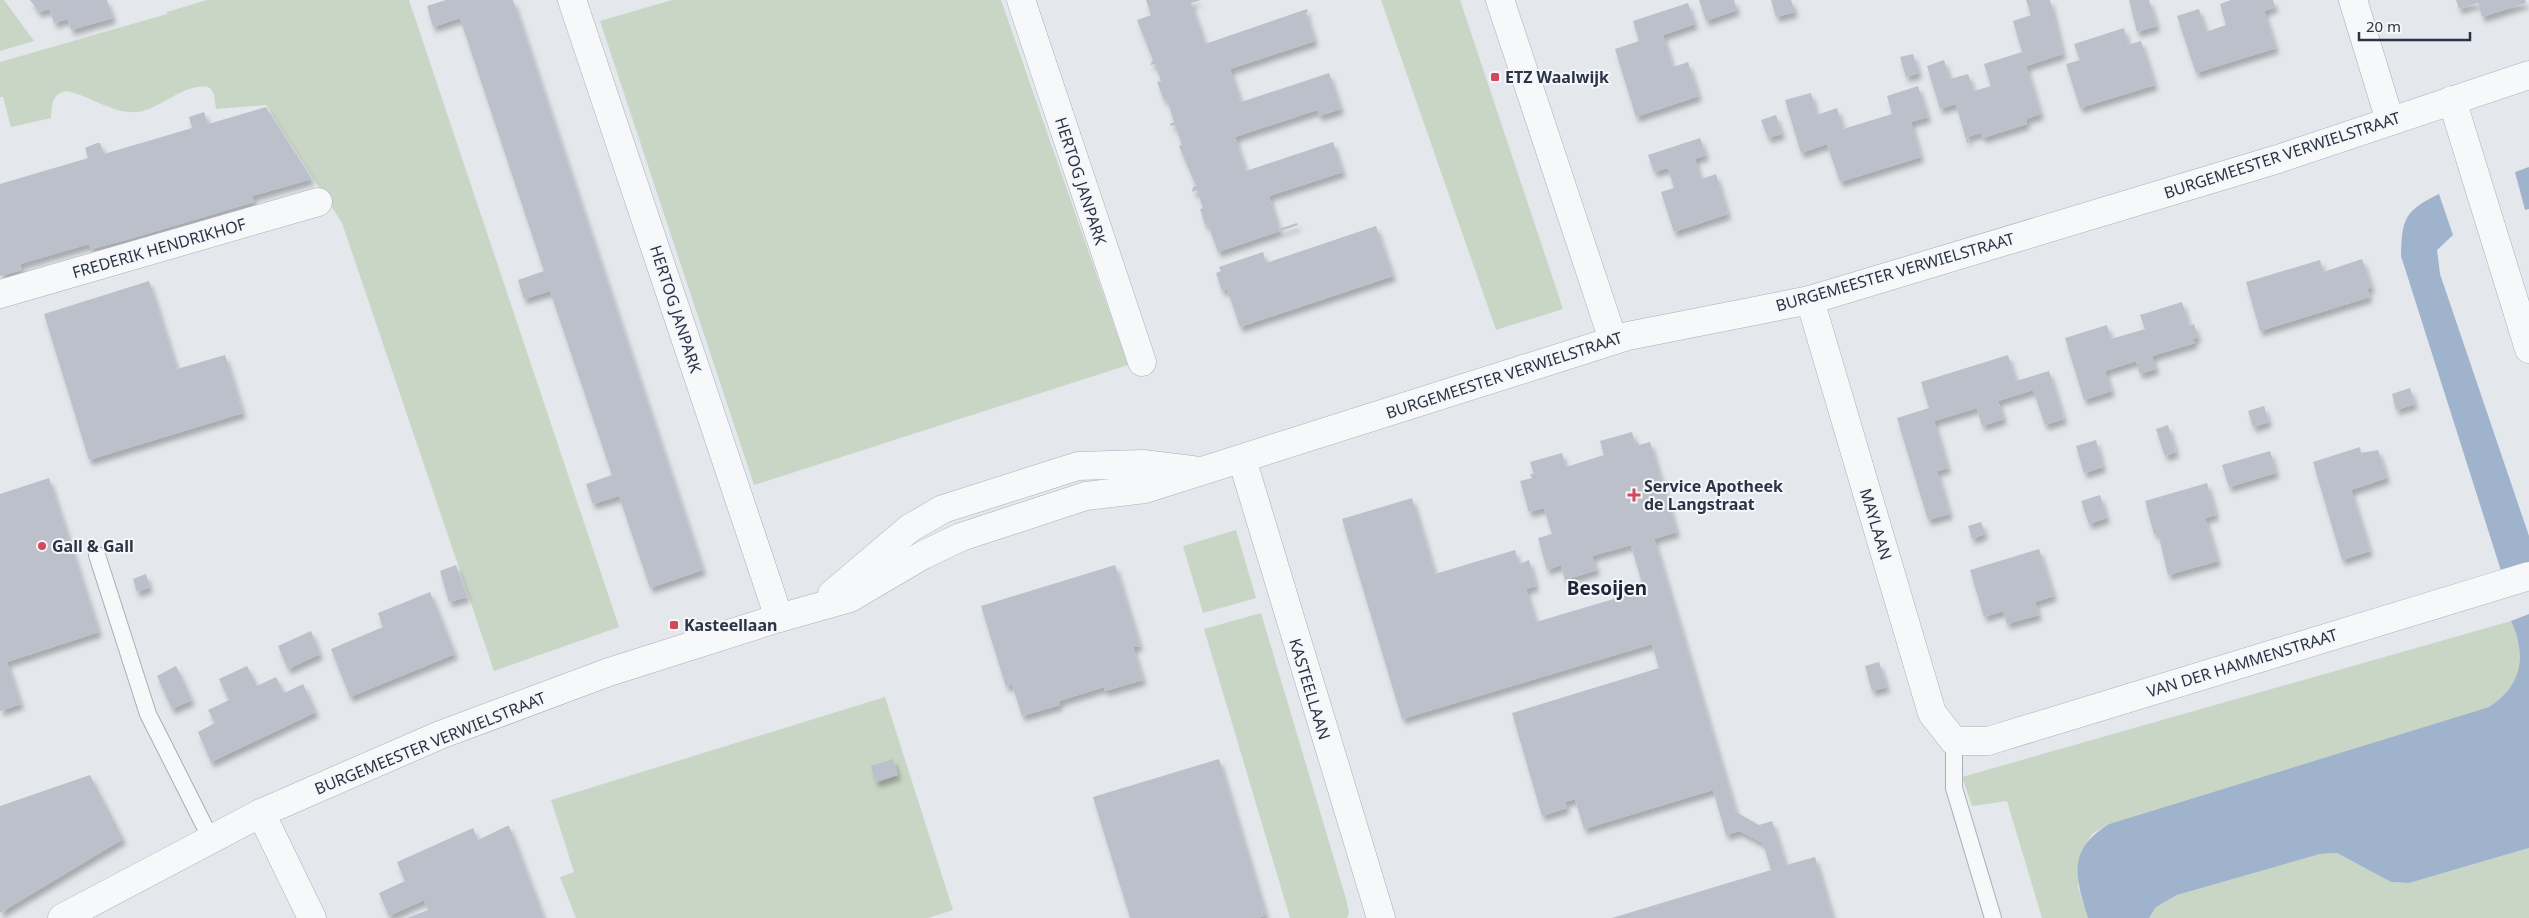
<svg xmlns="http://www.w3.org/2000/svg" width="2529" height="918" font-family="'Noto Sans',sans-serif">
<style>
.green{fill:#c9d6c5}
.water{fill:#9fb4cc}
.building{fill:#bbc0ca;filter:url(#shadow)}
.lines{fill:none;stroke-linecap:round;stroke-linejoin:round}
.service-casing{stroke:#a9aeb7;stroke-width:18}
.minor-casing{stroke:#a9aeb7;stroke-width:29}
.service{stroke:#f7f8fa;stroke-width:16}
.minor{stroke:#f7f8fa;stroke-width:28}
.poi-dot{fill:#d1495b;stroke:#f4f6f9;stroke-width:2}
.labels{text-anchor:middle;stroke-width:4;stroke-linejoin:round;paint-order:stroke}
.poi-label{font-size:16px;font-weight:bold;fill:#2b3445;stroke:#f4f6f9;text-anchor:start}
.street-label{font-size:16px;fill:#2b3445;stroke:#f4f6f9}
.quarter-label{font-size:19px;font-weight:bold;fill:#1d2536;stroke:#f4f6f9}
</style>
<defs>
<filter id="shadow"><feDropShadow dx="3" dy="5.5" stdDeviation="2.5" flood-color="#0004"/></filter>
</defs>
<rect width="100%" height="100%" fill="#e4e7ec"/>
<g class="green">
<path d="M 0,0 L 4,0 L 34,41 L 0,51 Z"/>
<path d="M 207,0 L 409,0 L 619,627 L 494,671 L 342,223 L 266,105 L 216,109 L 214,94 L 210,88 C 191,80 162,106 143,111 C 118,118 90,95 66,91 C 51,94 52,106 51,118 L 11,127 L 3,97 L 0,97 L 0,62 L 167,14 L 167,12 Z"/>
<path d="M 672,0 L 1001,0 L 1128,365 L 754,485 L 600,21 Z"/>
<path d="M 1381,0 L 1460,0 L 1563,309 L 1496,330 Z"/>
<path d="M 1236,530 L 1256,598 L 1203,613 L 1183,546 Z"/>
<path d="M 1261,613 L 1346,899 L 1349,912 L 1347,918 L 1290,918 L 1204,629 Z"/>
<path d="M 2511,621 C 2527,656 2522,686 2489,707 L 2109,824 L 2092,834 L 2085,845 L 2078,886 L 2088,918 L 2042,918 L 2007,801 L 1972,806 L 1962,777 Z"/>
<path d="M 885,697 L 953,910 L 928,918 L 576,918 L 560,877 L 574,872 L 551,800 Z"/>
<path d="M 2529,848 L 2529,918 L 2149,918 L 2156,907 L 2177,895 L 2320,854 L 2337,853 L 2391,882 L 2409,883 Z"/>
</g>
<g class="water">
<path d="M 2529,167 L 2529,209 L 2525,210 L 2515,172 Z"/>
<path d="M 2439,194 L 2453,235 L 2437,250 L 2440,274 L 2529,536 L 2529,570 L 2503,577 L 2401,256 C 2402,219 2404,211 2439,194 Z"/>
<path d="M 2529,614 L 2529,848 L 2409,883 L 2391,882 L 2337,853 L 2320,854 L 2177,895 L 2156,907 L 2149,918 L 2088,918 C 2075,876 2067,850 2109,824 L 2489,707 C 2522,686 2527,656 2511,621 Z"/>
</g>
<g class="building">
<path d="M 30,0 L 107,0 L 113,18 L 71,30 L 68,19 L 54,23 L 50,9 L 39,12 Z"/>
<path d="M 446,0 L 513,0 L 703,570 L 650,588 L 619,496 L 593,504 L 586,484 L 612,475 L 550,291 L 524,299 L 518,280 L 544,271 L 460,18 L 433,27 L 427,6 Z"/>
<path d="M 1146,0 L 1201,0 L 1191,3 L 1205,44 L 1307,9 L 1308,12 L 1306,13 L 1315,41 L 1230,69 L 1241,102 L 1329,73 L 1341,109 L 1319,116 L 1317,110 L 1235,137 L 1246,171 L 1333,142 L 1343,172 L 1269,196 L 1279,229 L 1297,223 L 1298,225 L 1218,252 L 1208,224 L 1205,225 L 1200,209 L 1203,208 L 1197,190 L 1192,192 L 1193,187 L 1196,186 L 1179,146 L 1182,145 L 1175,125 L 1171,126 L 1170,124 L 1174,122 L 1167,99 L 1164,100 L 1157,82 L 1161,81 L 1155,64 L 1150,65 L 1153,60 L 1137,20 L 1151,15 Z"/>
<path d="M 1699,0 L 1734,0 L 1737,10 L 1706,21 Z"/>
<path d="M 1771,0 L 1791,0 L 1795,12 L 1776,17 Z"/>
<path d="M 2026,0 L 2050,0 L 2063,54 L 2026,66 L 2041,114 L 2026,119 L 2027,124 L 1983,138 L 1981,133 L 1967,137 L 1969,142 L 1967,143 L 1956,104 L 1940,109 L 1927,66 L 1944,60 L 1950,79 L 1968,74 L 1974,91 L 1991,86 L 1984,64 L 2022,52 L 2013,21 L 2031,15 Z"/>
<path d="M 2129,0 L 2149,0 L 2157,26 L 2137,32 Z"/>
<path d="M 2231,0 L 2273,0 L 2275,7 L 2264,11 L 2276,48 L 2196,73 L 2177,16 L 2199,9 L 2206,32 L 2226,25 L 2220,4 Z"/>
<path d="M 2456,0 L 2525,0 L 2526,3 L 2482,17 L 2478,3 L 2459,9 Z"/>
<path d="M 1688,3 L 1695,24 L 1663,35 L 1673,67 L 1688,62 L 1699,96 L 1636,117 L 1615,49 L 1639,41 L 1633,21 Z"/>
<path d="M 2124,28 L 2128,45 L 2141,41 L 2155,85 L 2080,108 L 2066,64 L 2080,60 L 2074,44 Z"/>
<path d="M 1913,54 L 1919,73 L 1906,77 L 1900,57 Z"/>
<path d="M 1918,86 L 1928,117 L 1911,122 L 1921,157 L 1840,182 L 1827,144 L 1801,153 L 1785,100 L 1811,93 L 1817,115 L 1837,108 L 1843,129 L 1892,114 L 1887,96 Z"/>
<path d="M 266,107 L 312,179 L 252,196 L 254,202 L 126,240 L 91,249 L 89,244 L 20,264 L 22,270 L 0,276 L 0,184 L 88,158 L 85,148 L 97,143 L 100,143 L 104,154 L 192,128 L 189,117 L 204,112 L 208,124 Z"/>
<path d="M 1776,115 L 1782,134 L 1768,138 L 1761,120 Z"/>
<path d="M 1700,138 L 1706,155 L 1695,159 L 1701,179 L 1716,174 L 1728,214 L 1674,232 L 1661,192 L 1674,188 L 1668,168 L 1654,172 L 1648,155 Z"/>
<path d="M 1376,226 L 1393,276 L 1240,327 L 1227,289 L 1222,291 L 1216,273 L 1221,271 L 1219,267 L 1263,252 L 1266,263 Z"/>
<path d="M 2362,259 L 2372,287 L 2367,289 L 2370,297 L 2260,331 L 2246,282 L 2320,260 L 2323,272 Z"/>
<path d="M 149,281 L 177,369 L 225,355 L 243,413 L 89,460 L 44,314 Z"/>
<path d="M 2182,302 L 2189,326 L 2194,324 L 2198,337 L 2193,339 L 2195,343 L 2152,356 L 2156,369 L 2140,374 L 2136,361 L 2105,371 L 2112,391 L 2084,400 L 2065,338 L 2107,325 L 2111,339 L 2145,329 L 2140,315 Z"/>
<path d="M 2008,355 L 2016,381 L 2049,371 L 2064,419 L 2045,425 L 2033,390 L 1998,401 L 2004,419 L 1982,426 L 1977,408 L 1934,421 L 1948,468 L 1937,471 L 1950,514 L 1928,520 L 1897,418 L 1929,408 L 1921,382 Z"/>
<path d="M 2410,388 L 2415,404 L 2396,410 L 2392,394 Z"/>
<path d="M 2264,406 L 2269,422 L 2253,427 L 2248,411 Z"/>
<path d="M 2168,425 L 2176,452 L 2165,456 L 2156,429 Z"/>
<path d="M 1632,432 L 1635,443 L 1638,442 L 1639,445 L 1650,442 L 1677,532 L 1654,539 L 1736,812 L 1759,825 L 1772,821 L 1786,865 L 1815,857 L 1833,918 L 1612,918 L 1771,870 L 1763,843 L 1739,831 L 1726,835 L 1713,790 L 1584,829 L 1575,799 L 1565,802 L 1567,808 L 1542,816 L 1512,713 L 1659,668 L 1652,644 L 1402,719 L 1342,519 L 1412,498 L 1435,574 L 1515,550 L 1519,564 L 1529,560 L 1536,586 L 1526,589 L 1536,622 L 1644,590 L 1631,545 L 1592,556 L 1597,570 L 1565,580 L 1561,565 L 1547,570 L 1538,538 L 1552,534 L 1544,508 L 1529,512 L 1520,481 L 1532,478 L 1530,474 L 1534,474 L 1530,462 L 1562,453 L 1566,467 L 1604,455 L 1600,441 Z"/>
<path d="M 2096,440 L 2103,467 L 2084,473 L 2076,446 Z"/>
<path d="M 2360,447 L 2361,453 L 2378,450 L 2387,478 L 2351,490 L 2370,551 L 2342,560 L 2313,462 Z"/>
<path d="M 2270,451 L 2276,473 L 2229,487 L 2222,465 Z"/>
<path d="M 49,478 L 99,632 L 7,662 L 21,704 L 0,711 L 0,494 Z"/>
<path d="M 2207,483 L 2216,515 L 2205,518 L 2218,561 L 2168,575 L 2158,533 L 2154,534 L 2145,501 Z"/>
<path d="M 2100,495 L 2107,518 L 2089,524 L 2081,501 Z"/>
<path d="M 1981,522 L 1985,534 L 1972,539 L 1968,526 Z"/>
<path d="M 2039,549 L 2054,596 L 2035,602 L 2039,615 L 2007,624 L 2003,611 L 1984,617 L 1970,570 Z"/>
<path d="M 456,565 L 467,597 L 449,602 L 440,571 Z"/>
<path d="M 1115,565 L 1140,646 L 1133,647 L 1143,680 L 1105,691 L 1104,687 L 1059,701 L 1060,705 L 1022,716 L 1012,684 L 1006,687 L 981,606 Z"/>
<path d="M 146,574 L 150,587 L 137,592 L 133,579 Z"/>
<path d="M 430,592 L 455,654 L 350,697 L 331,649 L 383,627 L 378,613 Z"/>
<path d="M 311,631 L 320,654 L 288,669 L 278,646 Z"/>
<path d="M 1879,662 L 1887,687 L 1872,691 L 1865,666 Z"/>
<path d="M 176,666 L 192,700 L 172,709 L 157,676 Z"/>
<path d="M 247,666 L 257,686 L 276,677 L 284,693 L 303,684 L 316,712 L 211,762 L 198,732 L 215,723 L 208,710 L 229,700 L 219,679 Z"/>
<path d="M 893,759 L 898,775 L 876,782 L 871,766 Z"/>
<path d="M 1219,759 L 1266,915 L 1258,918 L 1130,918 L 1093,797 Z"/>
<path d="M 90,775 L 123,839 L 0,913 L 0,806 Z"/>
<path d="M 507,826 L 509,826 L 544,918 L 407,918 L 428,910 L 424,900 L 389,916 L 379,893 L 405,881 L 397,862 L 473,828 L 478,840 Z"/>
</g>
<g class="lines">
<g class="service-casing">
<g id="service">
<path d="M 97,555 L 148,714 L 211,839"/>
<path d="M 1954,741 L 1954,788 L 1993,918"/>
</g>
</g>
<g class="minor-casing">
<g id="minor">
<path d="M 572,0 L 779,618"/>
<path d="M 1021,0 L 1142,362"/>
<path d="M 1500,0 L 1613,340"/>
<path d="M 2353,0 L 2390,121"/>
<path d="M 2452,100 L 2529,349"/>
<path d="M 0,294 L 318,202"/>
<path d="M 1810,300 L 1932,713 L 1954,741 L 1988,741 L 2529,576"/>
<path d="M 1242,459 L 1381,918"/>
<path d="M 832,594 L 910,528 L 943,509 L 1078,466 L 1143,464 L 1192,470"/>
<path d="M 261,813 L 312,918"/>
<path d="M 62,918 L 261,813 L 440,735 L 609,672 L 779,618 L 850,598 L 923,555 L 961,537 L 1086,496 L 1145,489 L 1628,336 L 1810,300 L 2278,159 L 2529,75"/>
</g>
</g>
<use href="#service" class="service"/>
<use href="#minor" class="minor"/>
</g>
<g class="poi-dot">
<rect x="1490" y="72" width="10" height="10" rx="2.5"/>
<path d="M1631.5 487.5h5v5h5v5h-5v5h-5v-5h-5v-5h5z"/>
<circle cx="42" cy="546" r="5"/>
<rect x="669" y="620" width="10" height="10" rx="2.5"/>
</g>
<g class="labels">
<g class="poi-label">
<text x="1505" y="83">ETZ Waalwijk</text>
<text x="1644" y="492">Service Apotheek<tspan x="1644" dy="18">de Langstraat</tspan></text>
<text x="52" y="552">Gall &amp; Gall</text>
<text x="684" y="631">Kasteellaan</text>
</g>
<g class="street-label">
<text transform="translate(2282 155) rotate(-18)" y="6">BURGEMEESTER VERWIELSTRAAT</text>
<text transform="translate(1081 181) rotate(72)" y="6">HERTOG JANPARK</text>
<text transform="translate(159 248) rotate(-16)" y="6">FREDERIK HENDRIKHOF</text>
<text transform="translate(1895 272) rotate(-16)" y="6">BURGEMEESTER VERWIELSTRAAT</text>
<text transform="translate(676 309) rotate(72)" y="6">HERTOG JANPARK</text>
<text transform="translate(1504 375) rotate(-18)" y="6">BURGEMEESTER VERWIELSTRAAT</text>
<text transform="translate(1876 524) rotate(73)" y="6">MAYLAAN</text>
<text transform="translate(2242 663) rotate(-17)" y="6">VAN DER HAMMENSTRAAT</text>
<text transform="translate(1310 689) rotate(73)" y="6">KASTEELLAAN</text>
<text transform="translate(430 743) rotate(-22)" y="6">BURGEMEESTER VERWIELSTRAAT</text>
</g>
<g class="quarter-label">
<text x="1607" y="595">Besoijen</text>
</g>
</g>
<path d="M2359 32v8h111v-8" fill="none" stroke="#2b3445" stroke-width="2.5"/>
<text x="2366" y="32" font-size="15" fill="#2b3445" stroke="#f4f6f9" stroke-width="4" paint-order="stroke">20 m</text>
</svg>
